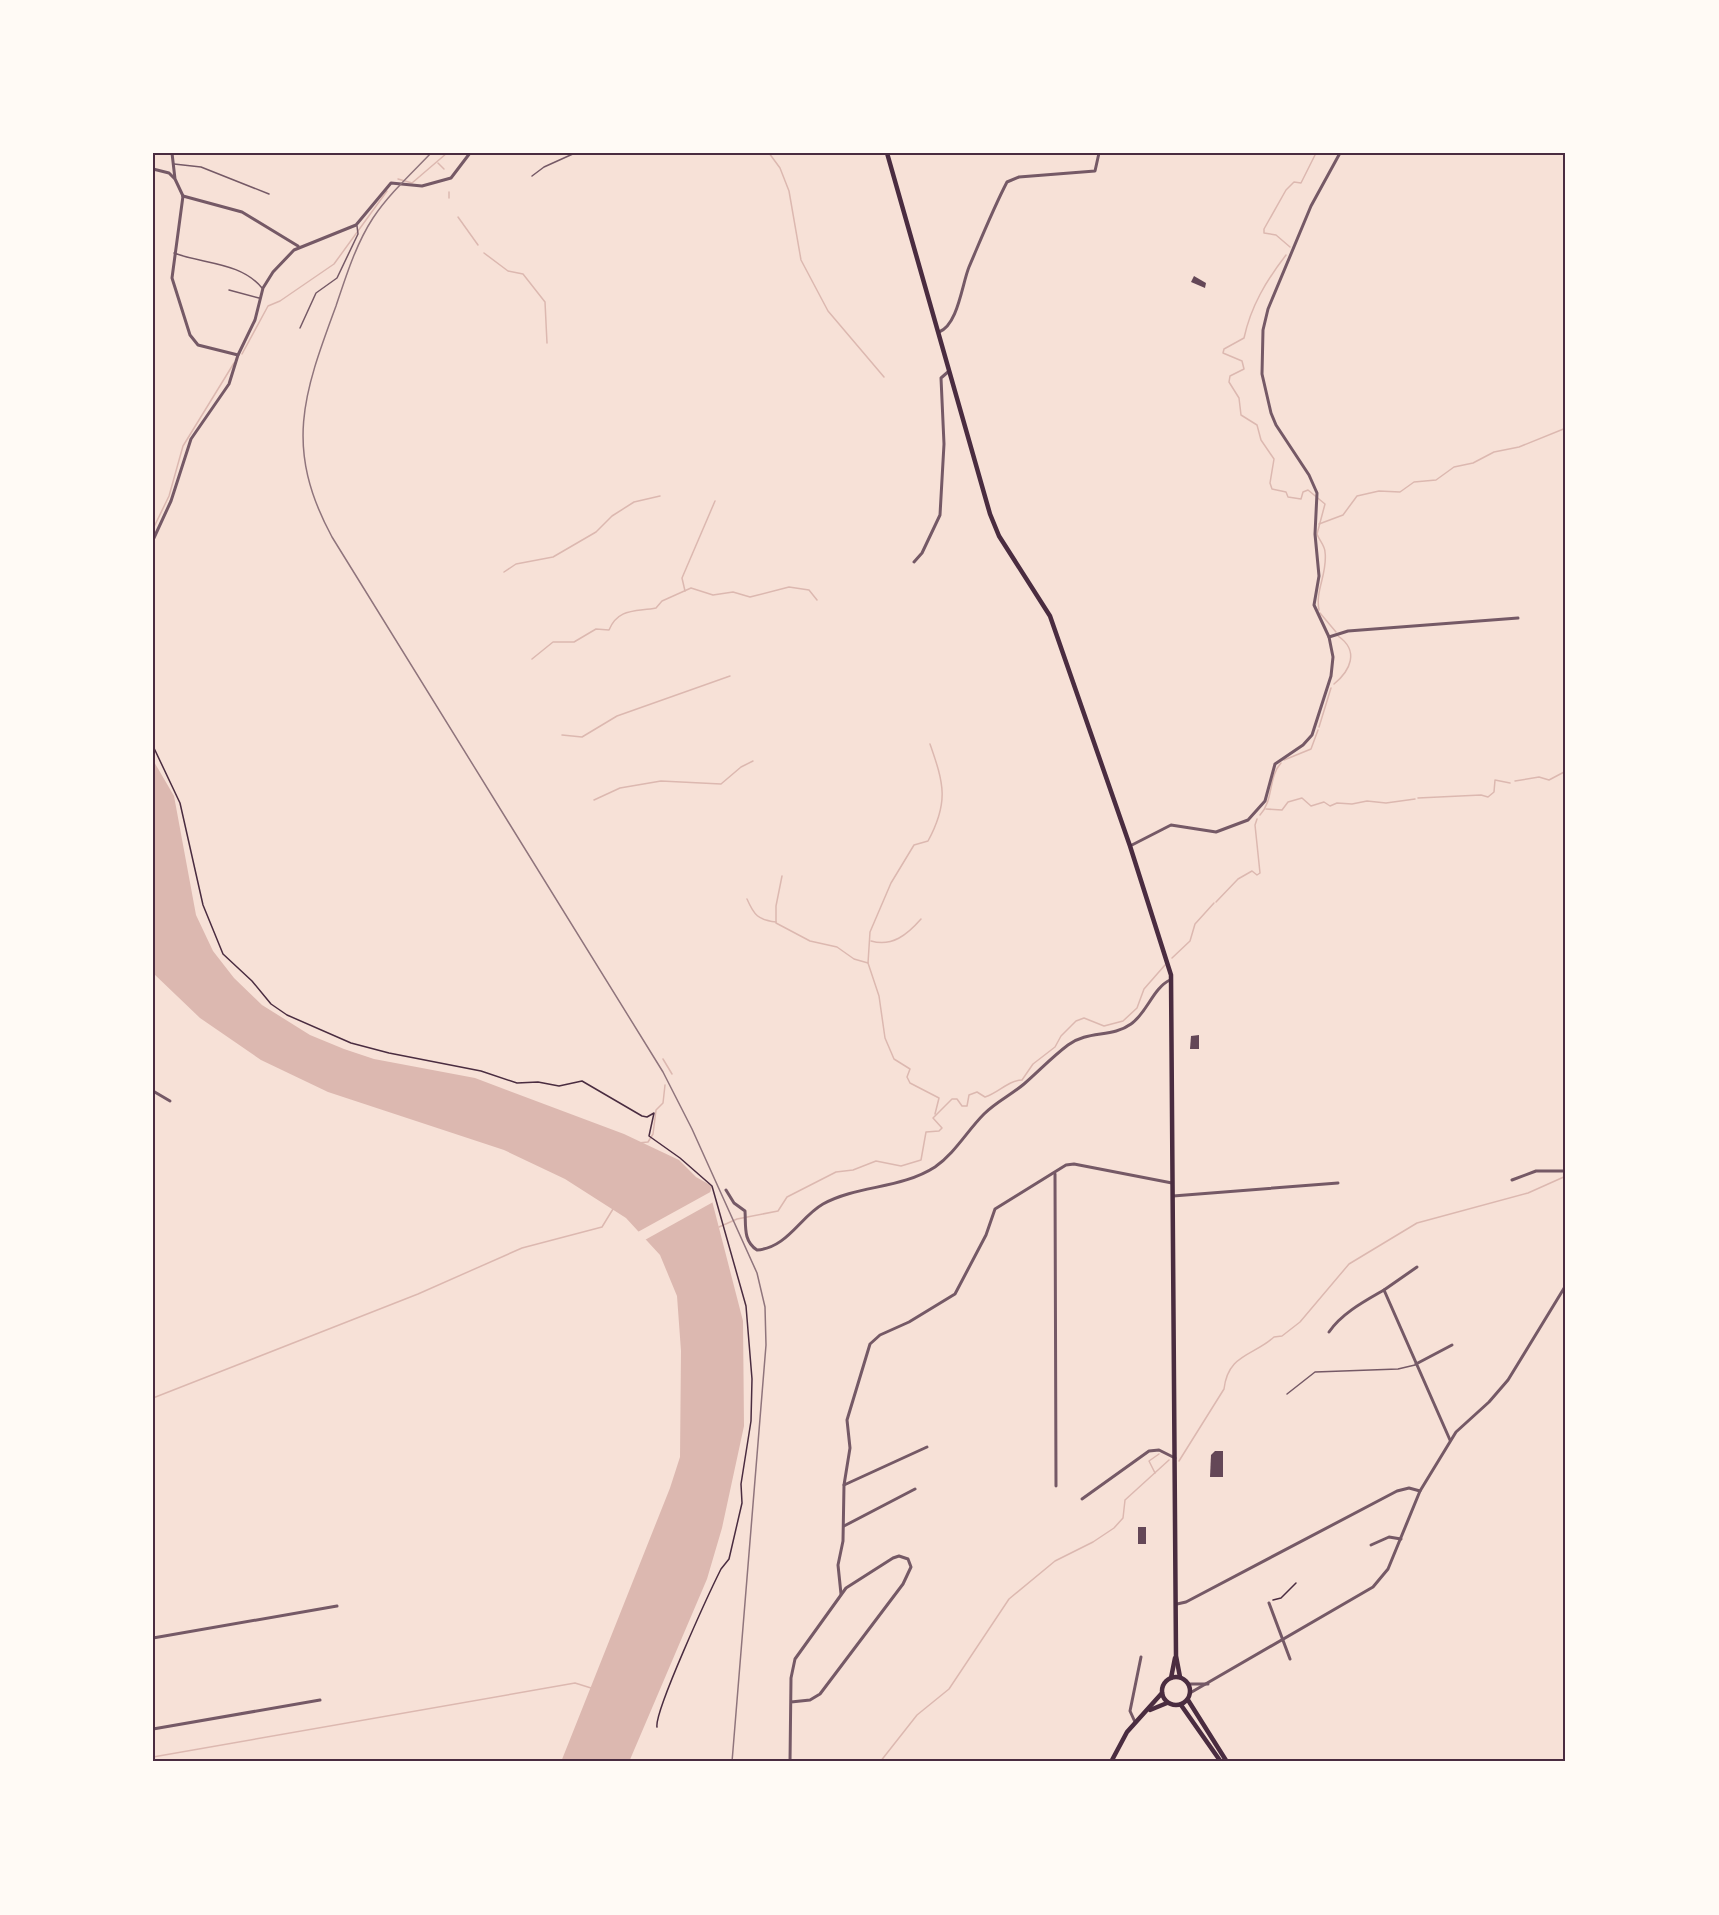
<svg xmlns="http://www.w3.org/2000/svg" width="1719" height="1915" font-family="Jost,sans-serif">
<style>
.water{fill:#dcb8b0}
.pier{fill:#f7e1d7}
.lines{fill:none;stroke-linecap:round;stroke-linejoin:round}
.stream{stroke:#dcb8b0;stroke-width:1.5}
.building{fill:#644757}
.path{stroke:#4a2c40;stroke-width:1.5}
.service{stroke:#755966;stroke-width:1.5}
.minor{stroke:#755966;stroke-width:3}
.primary{stroke:#4a2c40;stroke-width:4.5}
.rail{stroke:#8f747c;stroke-width:1.5}
.neatline{fill:none;stroke:#4a2c40;stroke-width:2}
</style>
<rect width="100%" height="100%" fill="#f7e1d7"/>
<path class="water" d="M 153,760 L 174,796 L 196,915 L 213,951 L 234,978 L 262,1005 L 310,1035 L 344,1049 L 374,1059 L 475,1078 L 624,1134 L 679,1160 L 696,1177 L 712,1186 L 710,1193 L 743,1321 L 744,1426 L 722,1528 L 707,1579 L 629,1762 L 561,1762 L 670,1488 L 680,1457 L 681,1351 L 677,1296 L 660,1255 L 626,1218 L 565,1179 L 504,1150 L 328,1092 L 261,1060 L 200,1018 L 153,973 Z"/>
<path class="pier" d="M 714,1190 L 715,1201 L 643,1241 L 636,1233 Z"/>
<g class="lines">
<g class="stream">
<path d="M 769,153 L 780,168 L 789,191 L 801,260 L 828,311 L 884,377"/>
<path d="M 438,163 L 444,169"/>
<path d="M 398,179 L 412,183 L 447,153"/>
<path d="M 449,198 L 449,192"/>
<path d="M 458,217 L 478,245"/>
<path d="M 1290,247 L 1276,235 L 1264,233 L 1264,229 L 1286,190 L 1294,182 L 1301,183 L 1316,153"/>
<path d="M 484,253 L 508,271 L 523,274 L 545,302 L 547,343"/>
<path d="M 1286,255 C 1266,281 1251,306 1244,338 L 1224,349 L 1223,353 L 1242,361 L 1244,369 L 1230,376 L 1229,382 L 1239,398 L 1241,415 L 1257,425 L 1261,440 L 1274,459 L 1270,483 L 1272,489 L 1286,492 L 1288,497 L 1301,499 L 1303,492 L 1308,490 L 1325,504 L 1317,534 C 1319,540 1325,546 1325,552 C 1328,573 1315,590 1319,610"/>
<path d="M 242,354 L 268,306 L 280,301 L 334,264 L 387,191"/>
<path d="M 1319,524 L 1343,515 L 1357,496 L 1379,491 L 1400,492 L 1414,482 L 1436,480 L 1454,467 L 1473,463 L 1494,452 L 1519,447 L 1566,428"/>
<path d="M 153,529 L 169,496 L 183,446 L 234,363"/>
<path d="M 504,572 L 516,564 L 553,557 L 596,532 L 612,516 L 634,502 L 660,496"/>
<path d="M 685,591 L 682,578 L 715,501"/>
<path d="M 1320,613 L 1336,632"/>
<path d="M 532,659 L 553,642 L 574,642 L 596,629 L 609,630 C 618,608 635,612 656,608 L 662,601 L 691,588 L 713,595 L 733,592 L 750,597 L 789,587 L 809,590 L 817,600"/>
<path d="M 1334,684 C 1350,671 1360,651 1338,636"/>
<path d="M 1319,727 L 1331,688"/>
<path d="M 562,735 L 582,737 L 617,716 L 730,676"/>
<path d="M 930,744 C 944,784 949,802 928,841 L 914,845 L 891,883 L 870,932 L 868,963 L 879,996 L 885,1038 L 894,1059 L 910,1069 L 907,1077 L 910,1083 L 939,1098 L 935,1114"/>
<path d="M 1284,760 L 1311,749 L 1318,730"/>
<path d="M 1515,781 L 1539,777 L 1549,780 L 1566,771"/>
<path d="M 1418,798 L 1481,795 L 1488,797 L 1494,792 L 1495,780 L 1510,783"/>
<path d="M 594,800 L 620,788 L 661,781 L 721,784 L 741,767 L 753,761"/>
<path d="M 1266,809 L 1282,810 L 1288,802 L 1302,798 L 1311,806 L 1324,802 L 1330,806 L 1337,803 L 1352,804 L 1367,801 L 1386,803 L 1415,799"/>
<path d="M 1260,815 C 1274,800 1268,777 1281,763"/>
<path d="M 782,876 L 776,906 L 776,923 L 810,941 L 837,947 L 854,959 L 868,963"/>
<path d="M 747,899 C 754,915 758,920 776,922"/>
<path d="M 1216,902 L 1238,879 L 1252,871 L 1257,875 L 1260,873 L 1255,825 L 1257,819"/>
<path d="M 871,941 C 892,947 907,935 921,919"/>
<path d="M 1172,958 L 1190,941 L 1195,924 L 1214,903"/>
<path d="M 663,1059 L 672,1074"/>
<path d="M 638,1143 L 648,1142 L 653,1134 L 656,1110 L 663,1103 L 665,1085"/>
<path d="M 719,1227 L 737,1219 L 778,1211 L 787,1197 L 836,1172 L 853,1170 L 876,1161 L 901,1166 L 921,1160 L 926,1132 L 939,1131 L 942,1128 L 933,1118 L 952,1099 L 957,1099 L 962,1106 L 967,1106 L 969,1095 L 977,1092 L 985,1097 C 1000,1092 1007,1081 1022,1080 L 1033,1064 L 1055,1047 L 1061,1036 L 1076,1021 L 1084,1018 L 1104,1026 L 1123,1021 L 1137,1008 L 1144,989 L 1165,965"/>
<path d="M 153,1398 L 418,1294 L 522,1248 L 602,1227 L 613,1209"/>
<path d="M 1179,1461 L 1224,1389 C 1228,1354 1253,1356 1274,1337 L 1282,1336 L 1300,1322 L 1349,1264 L 1417,1223 L 1528,1193 L 1566,1176"/>
<path d="M 1155,1473 L 1149,1461 L 1159,1454"/>
<path d="M 153,1757 L 575,1683 L 591,1688"/>
<path d="M 880,1762 L 917,1715 L 949,1689 L 1009,1599 L 1055,1561 L 1093,1542 L 1114,1528 L 1123,1518 L 1125,1500 L 1169,1460"/>
</g>
</g>
<g class="building">
<path d="M 1194,276 L 1206,283 L 1205,288 L 1191,282 Z"/>
<path d="M 1199,1035 L 1199,1049 L 1190,1049 L 1191,1036 Z"/>
<path d="M 1215,1451 L 1223,1451 L 1223,1477 L 1210,1477 L 1211,1455 Z"/>
<rect x="1138" y="1527" width="8" height="17"/>
</g>
<g class="lines">
<g class="path">
<path d="M 153,746 L 180,803 L 203,905 L 223,954 L 252,981 L 271,1004 L 287,1015 L 351,1043 L 389,1053 L 481,1071 L 517,1083 L 538,1082 L 559,1086 L 582,1081 L 642,1116 L 647,1117 L 654,1113 L 649,1136 L 680,1158 L 712,1186 L 746,1306 L 752,1379 L 751,1421 L 741,1484 L 742,1503 L 729,1559 L 721,1569 C 710,1591 654,1712 657,1727"/>
<path d="M 1273,1600 L 1281,1598 L 1296,1583"/>
</g>
<g class="service">
<path d="M 174,164 L 201,167 L 269,194"/>
<path d="M 532,176 L 544,167 L 575,153"/>
<path d="M 174,253 C 203,264 241,262 262,288"/>
<path d="M 229,290 L 259,298"/>
<path d="M 300,328 L 316,293 L 337,278 L 358,234 L 357,226"/>
<path d="M 1287,1394 L 1315,1372 L 1398,1369 L 1415,1365"/>
</g>
<g class="minor">
<path d="M 172,153 L 175,179 L 183,196"/>
<path d="M 153,169 L 169,173 L 174,178"/>
<path d="M 183,196 L 172,278 L 190,335 L 198,345 L 238,355"/>
<path d="M 183,196 L 242,212 L 298,246"/>
<path d="M 939,332 C 958,325 962,284 969,267 C 981,239 993,209 1007,182 L 1019,177 L 1095,171 L 1099,153"/>
<path d="M 153,540 L 171,501 L 191,439 L 229,384 L 238,355 L 255,320 L 263,288 L 273,272 L 294,250 L 356,225 L 391,183 L 422,186 L 451,178 L 470,153"/>
<path d="M 914,562 L 922,553 L 940,515 L 944,444 L 941,378 L 949,371"/>
<path d="M 1329,637 L 1348,631 L 1518,618"/>
<path d="M 1130,846 L 1171,825 L 1216,832 L 1248,820 L 1265,801 L 1275,764 L 1303,745 L 1312,735 L 1331,676 L 1333,657 L 1329,637 L 1314,605 L 1319,576 L 1315,534 L 1317,493 L 1309,475 L 1276,425 L 1271,413 L 1262,374 L 1263,330 L 1268,309 L 1311,206 L 1340,153"/>
<path d="M 153,1091 L 170,1101"/>
<path d="M 1055,1174 L 1056,1486"/>
<path d="M 1512,1180 L 1536,1171 L 1566,1171"/>
<path d="M 726,1190 L 734,1203 L 745,1211 C 746,1226 743,1241 757,1250 C 787,1248 800,1217 823,1204 C 858,1185 901,1189 935,1167 C 955,1153 967,1131 984,1114 C 996,1102 1011,1095 1024,1084 C 1039,1071 1052,1057 1068,1045 C 1088,1030 1112,1038 1131,1024 C 1147,1013 1153,988 1170,980"/>
<path d="M 1173,1196 L 1338,1183"/>
<path d="M 1384,1290 L 1417,1267"/>
<path d="M 1329,1332 C 1342,1313 1365,1301 1384,1290 L 1450,1440"/>
<path d="M 1416,1364 L 1452,1345"/>
<path d="M 844,1485 L 927,1447"/>
<path d="M 1082,1499 L 1149,1451 L 1159,1450 L 1175,1458"/>
<path d="M 844,1526 L 915,1489"/>
<path d="M 1371,1545 L 1389,1537 L 1401,1539"/>
<path d="M 841,1594 L 838,1565 L 843,1541 L 844,1485 L 850,1448 L 847,1420 L 870,1344 L 880,1335 L 909,1322 L 955,1294 L 986,1235 L 995,1209 L 1066,1165 L 1074,1164 L 1172,1183"/>
<path d="M 1269,1603 L 1290,1659"/>
<path d="M 1177,1604 L 1186,1602 L 1397,1491 L 1409,1488 L 1420,1491 L 1456,1432 L 1489,1402 L 1508,1380 L 1566,1285"/>
<path d="M 153,1638 L 337,1606"/>
<path d="M 1189,1684 L 1208,1684"/>
<path d="M 1190,1693 L 1373,1587 L 1388,1569 L 1420,1491"/>
<path d="M 1135,1722 L 1130,1711 L 1141,1657"/>
<path d="M 153,1729 L 320,1700"/>
<path d="M 790,1762 L 791,1678 L 795,1659 L 846,1588 L 893,1558 L 899,1556 L 908,1559 L 911,1567 L 903,1584 L 820,1694 L 810,1700 L 791,1702"/>
</g>
<g class="primary">
<path d="M 887,153 L 990,514 L 999,536 L 1050,616 L 1130,846 L 1171,975 L 1176,1656 L 1180,1677"/>
<circle cx="1176" cy="1691" r="14"/>
<path d="M 1171,1678 L 1175,1658"/>
<path d="M 1188,1700 L 1227,1762"/>
<path d="M 1181,1705 L 1221,1762"/>
<path d="M 1150,1710 L 1167,1703"/>
<path d="M 1111,1762 L 1127,1732 L 1162,1693"/>
</g>
<path class="rail" d="M 431,153 C 411,174 389,194 373,218 C 356,244 346,276 336,306 C 303,395 284,448 332,537 L 663,1072 L 692,1129 L 757,1273 L 765,1307 L 766,1345 L 732,1762"/>
</g>
<rect width="1719" height="1915" fill="none" stroke="#fffaf5" stroke-width="309"/>
<rect x="154" y="154" width="1410" height="1606" class="neatline"/>
</svg>
